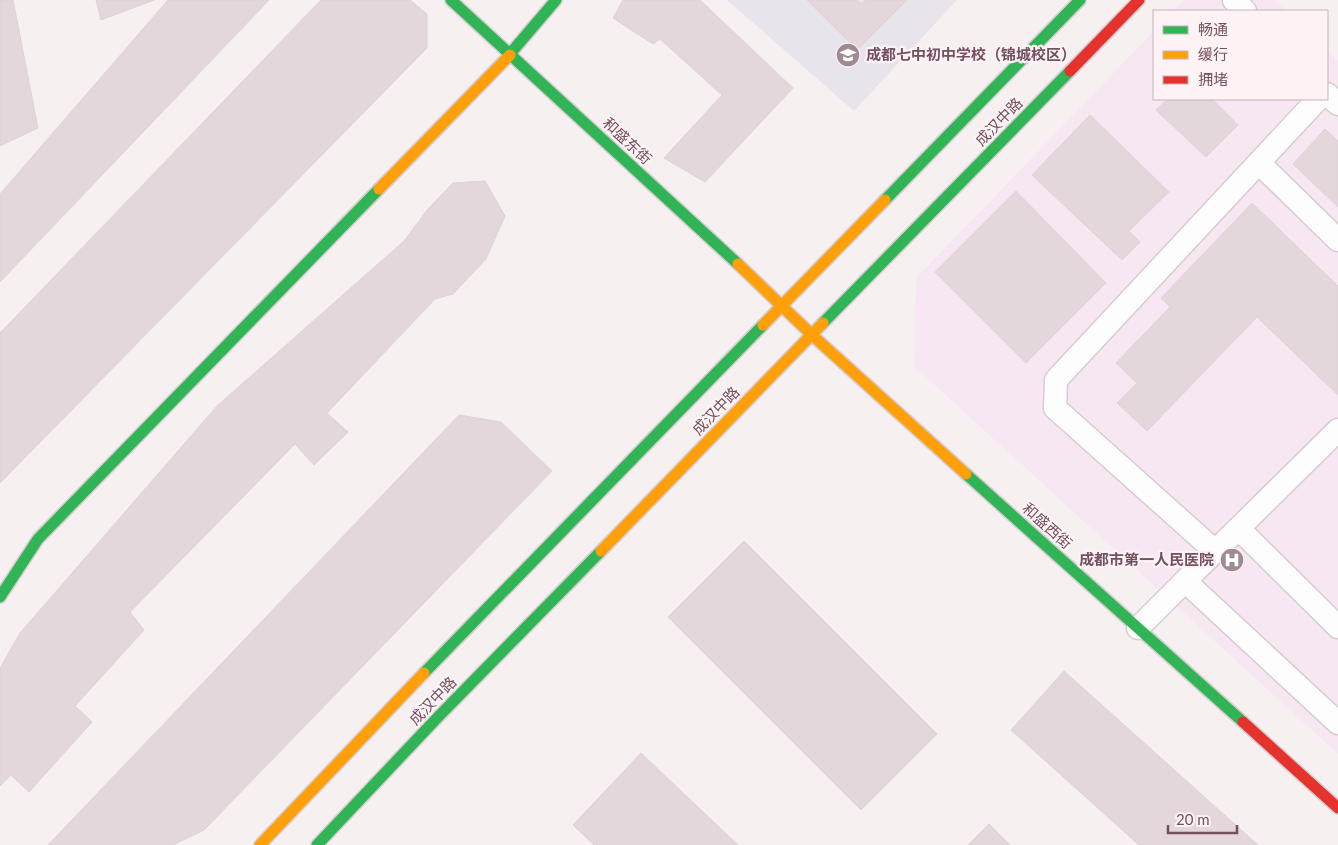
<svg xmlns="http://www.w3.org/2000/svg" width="1338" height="845" font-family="Lato,'Noto Sans SC',sans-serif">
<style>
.education{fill:#e7e4eb}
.medical{fill:#f7e7f3}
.building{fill:#e3d7db;stroke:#dfd2d7}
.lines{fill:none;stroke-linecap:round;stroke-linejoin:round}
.street-casing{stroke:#d6cdd0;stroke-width:25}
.fast-casing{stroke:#d5cccf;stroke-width:14}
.slow-casing{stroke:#d5cccf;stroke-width:14}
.jam-casing{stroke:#d5cccf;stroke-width:14}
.street{stroke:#fefdfd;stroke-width:22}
.fast{stroke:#30b455;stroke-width:11}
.slow{stroke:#ff9f0a;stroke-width:11}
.jam{stroke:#e5322d;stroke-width:11}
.labels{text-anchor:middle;stroke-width:4.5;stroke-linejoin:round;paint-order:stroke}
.poi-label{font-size:15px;font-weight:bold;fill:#735160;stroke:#fdf2f4;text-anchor:start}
.street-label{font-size:15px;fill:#735160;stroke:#fdf2f4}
</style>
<rect width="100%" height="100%" fill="#f6f0f1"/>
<path class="education" d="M 727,0 L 957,0 L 854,111 Z"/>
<g class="medical">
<path d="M 1184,0 L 1275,0 L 1286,11 L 1173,11 Z"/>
<path d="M 1154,31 L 1154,99 L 1327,99 L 1327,50 L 1338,61 L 1338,754 L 914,366 L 916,278 Z"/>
</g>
<g class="building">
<path d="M 0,0 L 13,0 L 38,128 L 0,146 Z"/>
<path d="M 96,0 L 154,0 L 101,20 Z"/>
<path d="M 168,0 L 269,0 L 0,282 L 0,194 Z"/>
<path d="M 321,0 L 410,0 L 427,14 L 427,48 L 0,483 L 0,333 Z"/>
<path d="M 623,0 L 700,0 L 793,88 L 705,182 L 664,158 L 722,95 L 660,39 L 653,44 L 613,18 Z"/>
<path d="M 807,0 L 857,0 L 861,4 L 866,0 L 907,0 L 857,50 Z"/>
<path d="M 1168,99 L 1212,99 L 1238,125 L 1206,157 L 1156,110 Z"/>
<path d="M 1090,115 L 1169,192 L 1129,231 L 1140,242 L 1122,260 L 1032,175 Z"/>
<path d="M 1325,129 L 1338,141 L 1338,207 L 1293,164 Z"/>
<path d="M 485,181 L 505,216 L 486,259 L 453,294 L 435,299 L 327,413 L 348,432 L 314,465 L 295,444 L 130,612 L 144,630 L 75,706 L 92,722 L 29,792 L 11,775 L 0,786 L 0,668 L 20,633 L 217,406 L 404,241 L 428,209 L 453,183 Z"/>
<path d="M 1016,191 L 1106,283 L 1026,363 L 935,272 Z"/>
<path d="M 1252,203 L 1338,286 L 1338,395 L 1257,317 L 1147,431 L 1117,403 L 1137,383 L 1116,363 L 1170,307 L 1161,298 Z"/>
<path d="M 459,415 L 501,422 L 552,471 L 204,830 L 173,845 L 48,845 Z"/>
<path d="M 744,541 L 937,734 L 861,810 L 668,617 Z"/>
<path d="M 1064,671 L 1258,845 L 1139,845 L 1011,730 Z"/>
<path d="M 641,753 L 738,845 L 594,845 L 573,825 Z"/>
<path d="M 989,824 L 1010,845 L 968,845 Z"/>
</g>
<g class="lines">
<g class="street-casing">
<g id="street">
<path d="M 1234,0 L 1245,11"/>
<path d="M 1327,94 L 1338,104"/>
<path d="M 1259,163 L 1338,240"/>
<path d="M 1239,529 L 1338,627"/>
<path d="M 1215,551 L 1055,408 L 1056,380 L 1318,99"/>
<path d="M 1185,581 L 1338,430"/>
<path d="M 1138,628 L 1185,581 L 1338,723"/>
</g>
</g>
<g class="fast-casing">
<g id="fast">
<path d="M 451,0 L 738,264"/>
<path d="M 510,54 L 556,0"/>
<path d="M 885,200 L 1080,0"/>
<path d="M 823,323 L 1070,71"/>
<path d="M 966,474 L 1243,722"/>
<path d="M 0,597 L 38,539 L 379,189"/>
<path d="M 424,673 L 763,325"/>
<path d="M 317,845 L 438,717 L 601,551"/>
</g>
</g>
<g class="slow-casing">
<g id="slow">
<path d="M 379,189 L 510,55"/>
<path d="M 738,264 L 812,335 L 966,474"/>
<path d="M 763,325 L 885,200"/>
<path d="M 601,551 L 823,323"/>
<path d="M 260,845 L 424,673"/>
</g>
</g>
<g class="jam-casing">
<g id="jam">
<path d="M 1070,71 L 1139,0"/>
<path d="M 1243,722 L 1338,808"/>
</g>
</g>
<use href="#street" class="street"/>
<use href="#fast" class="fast"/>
<use href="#slow" class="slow"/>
<use href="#jam" class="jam"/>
</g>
<defs>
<g id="school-disc" transform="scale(1.25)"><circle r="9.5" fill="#a18993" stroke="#fdf2f4"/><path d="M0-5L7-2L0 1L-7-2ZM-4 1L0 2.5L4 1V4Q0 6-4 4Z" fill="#fff"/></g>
<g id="hospital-disc" transform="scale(1.25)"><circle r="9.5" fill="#a18993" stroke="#fdf2f4"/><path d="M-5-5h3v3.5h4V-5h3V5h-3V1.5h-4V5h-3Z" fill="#fff"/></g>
</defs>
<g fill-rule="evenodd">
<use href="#school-disc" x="848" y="55"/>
<use href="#hospital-disc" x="1232" y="560"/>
</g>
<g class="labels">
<g class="poi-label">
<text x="866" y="60">成都七中初中学校（锦城校区）</text>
<text x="1214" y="565" text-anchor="end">成都市第一人民医院</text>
</g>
<g class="street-label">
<text transform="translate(999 122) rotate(-46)" y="5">成汉中路</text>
<text transform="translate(627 141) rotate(43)" y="5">和盛东街</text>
<text transform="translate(716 411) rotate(-46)" y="5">成汉中路</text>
<text transform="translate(1047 526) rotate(42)" y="5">和盛西街</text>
<text transform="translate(433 701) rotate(-46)" y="5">成汉中路</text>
</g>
</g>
<rect x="1153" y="10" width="175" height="90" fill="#fdf2f4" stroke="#c6b2b9"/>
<rect x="1163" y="26" width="25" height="8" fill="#30b455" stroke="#c6b2b9"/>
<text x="1198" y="35" font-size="15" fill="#735160">畅通</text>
<rect x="1163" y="51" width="25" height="8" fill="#ff9f0a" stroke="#c6b2b9"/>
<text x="1198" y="60" font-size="15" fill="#735160">缓行</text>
<rect x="1163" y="76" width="25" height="8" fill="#e5322d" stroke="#c6b2b9"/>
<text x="1198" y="85" font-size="15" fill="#735160">拥堵</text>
<path d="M1168 825v8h69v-8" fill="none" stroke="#735160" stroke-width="2.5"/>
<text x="1176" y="825" font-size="15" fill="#735160" stroke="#fdf2f4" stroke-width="4" paint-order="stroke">20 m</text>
</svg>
